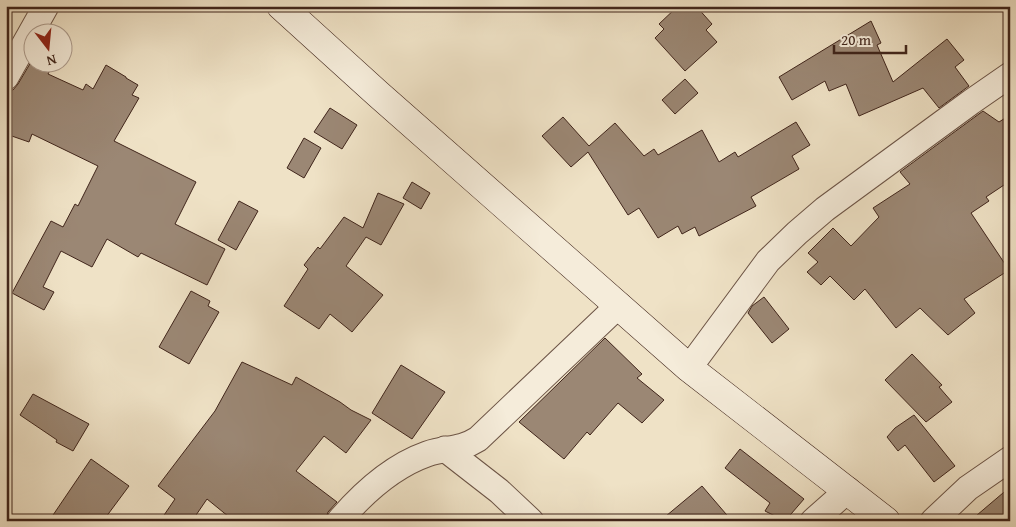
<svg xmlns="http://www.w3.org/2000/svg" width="1016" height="527" font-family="'Gentium Book Plus',serif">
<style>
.building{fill:#9b8774;stroke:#40251b}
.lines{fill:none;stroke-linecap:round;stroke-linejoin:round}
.minor-casing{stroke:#6c5446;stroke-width:27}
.secondary-casing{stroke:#40251b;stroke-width:29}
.minor{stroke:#f5ecda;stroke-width:25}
.secondary{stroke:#f5ecda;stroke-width:28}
</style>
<rect width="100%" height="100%" fill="#efe2c6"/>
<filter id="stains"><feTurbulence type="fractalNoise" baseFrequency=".004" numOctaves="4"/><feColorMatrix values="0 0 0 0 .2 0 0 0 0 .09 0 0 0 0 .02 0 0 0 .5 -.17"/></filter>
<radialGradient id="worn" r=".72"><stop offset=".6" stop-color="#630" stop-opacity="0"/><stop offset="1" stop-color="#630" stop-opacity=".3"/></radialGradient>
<g class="building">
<path d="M 678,6 L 696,6 L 712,24 L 706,30 L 717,42 L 685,71 L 655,38 L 664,29 L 659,24 Z"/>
<path d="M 871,21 L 881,43 L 877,45 L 893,82 L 947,39 L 964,60 L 955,67 L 969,86 L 939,108 L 923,88 L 859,116 L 846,84 L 829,91 L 825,81 L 792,100 L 779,77 Z"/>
<path d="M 31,62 L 54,62 L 48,74 L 83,90 L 86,84 L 93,89 L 106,65 L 126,77 L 126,78 L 138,85 L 132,95 L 139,98 L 114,141 L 196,182 L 175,224 L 225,249 L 207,285 L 141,253 L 138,257 L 107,239 L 92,267 L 61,251 L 43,287 L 54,292 L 44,310 L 12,293 L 51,221 L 63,227 L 75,204 L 78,206 L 98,166 L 32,134 L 29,142 L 6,134 L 6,91 L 13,90 L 18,84 Z"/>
<path d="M 685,79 L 698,93 L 675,114 L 662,100 Z"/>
<path d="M 330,108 L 357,125 L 342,149 L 314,132 Z"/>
<path d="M 983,111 L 999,122 L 1010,115 L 1010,181 L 986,197 L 989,201 L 971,213 L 1009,270 L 964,299 L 975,313 L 948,335 L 920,308 L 896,328 L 865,289 L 854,300 L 830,276 L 821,285 L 807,272 L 818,262 L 808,253 L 833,228 L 851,246 L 879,217 L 873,208 L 910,184 L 900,172 Z"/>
<path d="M 563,117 L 589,146 L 615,123 L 644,156 L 654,149 L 658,155 L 702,130 L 719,162 L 735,152 L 738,157 L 796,122 L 810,145 L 792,156 L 799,169 L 751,197 L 756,206 L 699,236 L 695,227 L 682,234 L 678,226 L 658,238 L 639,208 L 628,215 L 588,152 L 571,167 L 542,136 Z"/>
<path d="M 304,138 L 321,148 L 304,178 L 287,168 Z"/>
<path d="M 412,182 L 430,193 L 421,209 L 403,198 Z"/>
<path d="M 378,193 L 404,204 L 381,245 L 366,237 L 346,266 L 383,295 L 352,332 L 330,314 L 319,329 L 284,306 L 308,269 L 304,265 L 318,247 L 320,249 L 344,217 L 363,228 Z"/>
<path d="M 239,201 L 258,211 L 236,250 L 218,240 Z"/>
<path d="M 191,291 L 210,301 L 208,306 L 219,312 L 189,364 L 159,347 Z"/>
<path d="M 764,297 L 789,329 L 772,343 L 748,313 L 752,306 Z"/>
<path d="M 605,338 L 642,374 L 637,378 L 664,400 L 642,423 L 618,403 L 590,435 L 587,432 L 564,459 L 519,422 Z"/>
<path d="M 912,354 L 942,385 L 939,387 L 952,402 L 926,422 L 885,380 Z"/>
<path d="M 242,362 L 292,385 L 296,377 L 340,402 L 351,410 L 371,420 L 346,453 L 324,436 L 296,471 L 337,502 L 328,512 L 325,521 L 234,521 L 207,499 L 192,521 L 160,521 L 175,499 L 158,486 L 215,411 Z"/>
<path d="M 401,365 L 445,392 L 412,439 L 372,413 Z"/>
<path d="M 33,394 L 89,424 L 73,451 L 56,442 L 57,440 L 20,415 Z"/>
<path d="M 914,415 L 955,466 L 934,482 L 905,445 L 898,451 L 887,437 L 895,428 Z"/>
<path d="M 740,449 L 804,499 L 785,521 L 765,511 L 770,503 L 725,468 Z"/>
<path d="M 91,459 L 129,486 L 103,521 L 49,521 Z"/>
<path d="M 702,486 L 732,521 L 660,521 Z"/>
<path d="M 1010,487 L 1010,521 L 970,521 Z"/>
</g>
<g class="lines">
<g class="minor-casing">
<g id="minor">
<path d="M 6,77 L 46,6"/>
<path d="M 689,368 L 768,261 L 797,233 L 825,209 L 971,102 L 1010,75"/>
<path d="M 445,449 L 499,491 L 531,521"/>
<path d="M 339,521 C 362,494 393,466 427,454 C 447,447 459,451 478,439 L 619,305"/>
<path d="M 813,521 L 848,490"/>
<path d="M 933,521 L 968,488 L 1010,459"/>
</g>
</g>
<g class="secondary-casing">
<path id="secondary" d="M 281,6 L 378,94 L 689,368 L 886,521"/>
</g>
<use href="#minor" class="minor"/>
<use href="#secondary" class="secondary"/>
</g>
<rect width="1016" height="527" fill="none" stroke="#efe2c6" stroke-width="25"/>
<rect x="8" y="8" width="1001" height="512" fill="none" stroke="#40251b" stroke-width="2.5"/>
<rect x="12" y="12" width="991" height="502" fill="none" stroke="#40251b"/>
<g transform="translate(48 48) rotate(164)"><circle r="24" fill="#f5ecda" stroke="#ad9c8e"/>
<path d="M0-4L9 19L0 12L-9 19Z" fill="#8f2418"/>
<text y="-8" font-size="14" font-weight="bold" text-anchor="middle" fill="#40251b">N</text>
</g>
<path d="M834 45v8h72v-8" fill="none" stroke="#40251b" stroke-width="2.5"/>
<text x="841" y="45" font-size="15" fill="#40251b" stroke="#f5ecda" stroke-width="4" paint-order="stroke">20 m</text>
<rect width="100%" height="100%" filter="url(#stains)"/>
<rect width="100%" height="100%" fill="url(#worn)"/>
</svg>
